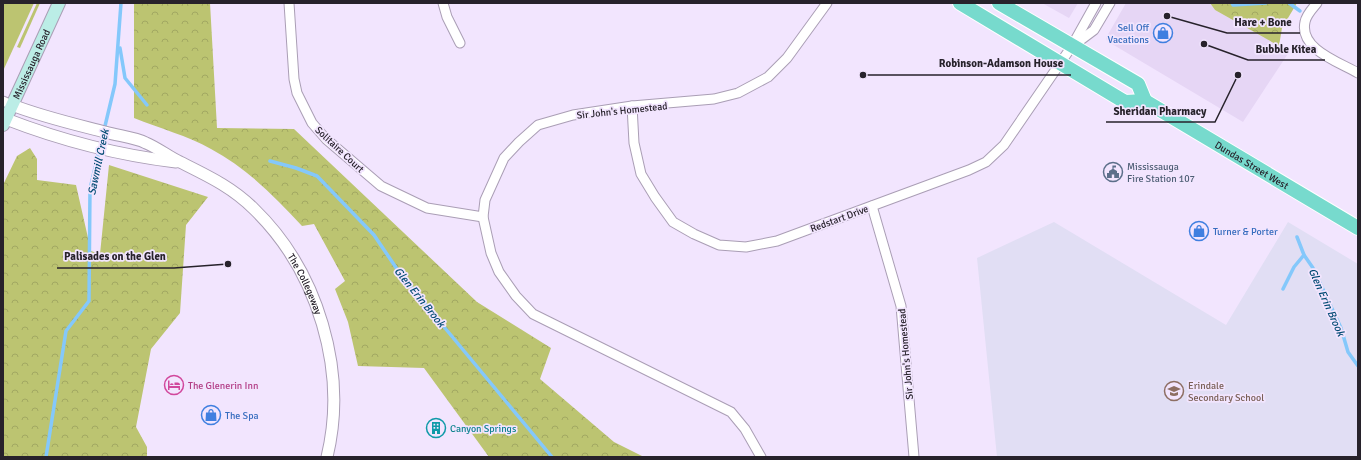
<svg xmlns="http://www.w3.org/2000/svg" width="1361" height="460" font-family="Signika,sans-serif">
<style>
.built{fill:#e6d6f5}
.education{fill:#e1def4}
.green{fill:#bcc471}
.forest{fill:url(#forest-crowns)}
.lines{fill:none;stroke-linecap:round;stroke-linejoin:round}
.stream{stroke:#84c8fb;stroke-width:3.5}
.minor-casing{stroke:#aa9eb5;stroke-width:11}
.tertiary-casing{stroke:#aa9eb5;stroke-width:13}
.secondary-casing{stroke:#aa9eb5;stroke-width:14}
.primary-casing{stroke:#fff;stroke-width:16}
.minor{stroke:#fff;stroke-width:9}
.tertiary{stroke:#fff;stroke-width:11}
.secondary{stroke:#bbede6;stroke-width:12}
.primary{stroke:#77dacd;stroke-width:14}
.labels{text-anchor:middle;stroke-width:3.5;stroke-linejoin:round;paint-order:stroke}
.shop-label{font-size:10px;fill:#366cbe;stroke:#f2e5fe;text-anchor:start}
.street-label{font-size:10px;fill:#27222b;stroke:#f2e5fe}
.service-label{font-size:10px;fill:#4e5e75;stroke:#f2e5fe;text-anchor:start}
.hotel-label{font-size:10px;fill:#b23c85;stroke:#f2e5fe;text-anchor:start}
.education-label{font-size:10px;fill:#785e54;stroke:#f2e5fe;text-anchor:start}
.culture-label{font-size:10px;fill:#0d838f;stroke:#f2e5fe;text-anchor:start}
.water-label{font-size:11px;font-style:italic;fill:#004a73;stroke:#f2e5fe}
.leader{fill:none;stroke:#27222b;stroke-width:1.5}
.callout-dot{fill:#27222b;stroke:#f2e5fe;stroke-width:1.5}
.callout-label{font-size:11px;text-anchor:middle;font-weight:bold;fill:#27222b;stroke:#f2e5fe;stroke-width:3.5;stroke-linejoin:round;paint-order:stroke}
</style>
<defs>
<pattern id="forest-crowns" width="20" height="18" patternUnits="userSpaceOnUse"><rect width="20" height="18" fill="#bcc471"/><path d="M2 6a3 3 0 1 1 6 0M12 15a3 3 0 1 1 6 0" fill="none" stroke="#a2a862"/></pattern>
</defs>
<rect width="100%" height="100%" fill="#f2e5fe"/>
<g class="built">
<path d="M 1042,3 L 1078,3 L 1069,18 Z"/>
<path d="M 1126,3 L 1210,3 L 1215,10 L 1289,52 L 1243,122 L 1107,41 L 1106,38 Z"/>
</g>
<path class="education" d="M 1054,222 L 1226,325 L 1288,222 L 1358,264 L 1358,457 L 997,457 L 977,258 Z"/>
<g class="green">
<path d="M 3,3 L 34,3 L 3,71 Z"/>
<path d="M 37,3 L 40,3 L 20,48 L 17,47 Z"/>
</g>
<g class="forest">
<path d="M 134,3 L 210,3 L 217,128 L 294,129 L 477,302 L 551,348 L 540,379 L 614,442 L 644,457 L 489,457 L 424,368 L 358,366 L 348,322 L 335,289 L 345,281 L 314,224 L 302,226 C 275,197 247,168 211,149 C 188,136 159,128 134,118 Z"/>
<path d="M 1210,3 L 1297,3 L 1282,28 L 1279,46 L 1215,10 Z"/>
<path d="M 30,148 L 37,159 L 37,180 L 76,185 L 91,251 L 100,254 L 109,165 L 208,197 L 186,225 L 180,313 L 151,349 L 136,427 L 147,447 L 147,457 L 3,457 L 3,185 L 17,156 Z"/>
</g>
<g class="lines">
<g class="stream">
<path d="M 1232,3 L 1233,5 L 1266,3"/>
<path d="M 1289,3 L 1300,11"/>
<path d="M 120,48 L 125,78 L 147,105"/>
<path d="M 270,161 L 296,168 L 317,176 L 374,235 L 401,275 L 552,457"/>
<path d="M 1297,237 L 1304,255 L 1313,268 L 1341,328 L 1348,352 L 1358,366"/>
<path d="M 1283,289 L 1294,267 L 1304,255"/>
<path d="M 46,457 L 66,331 L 89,301 L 90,189 L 115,84 L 121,3"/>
</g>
<g class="minor-casing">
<g id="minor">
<path d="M 289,3 L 294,79 L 297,93 L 312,123 L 326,139 L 381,186 L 427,208 L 483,217"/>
<path d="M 443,3 L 447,17 L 460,43"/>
<path d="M 1317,3 C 1313,8 1306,15 1305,22 C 1299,49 1339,62 1358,73"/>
<path d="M 1074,45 L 1094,30 L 1110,3"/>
<path d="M 3,101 L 12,105"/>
<path d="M 632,106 L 634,143 L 641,174 L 655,197 L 673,222 L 694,234 L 719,245 L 746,247 L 777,241 L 969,170 L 986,162 L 1004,145 L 1072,46 L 1096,3"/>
<path d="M 872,206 L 901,306 L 914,457"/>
<path d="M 761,457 L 745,429 L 731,412 L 533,314 L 516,296 L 499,272 L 491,253 L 483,217 L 485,200 L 504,158 L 519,142 L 538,125 L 573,115 L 632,106 L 714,99 L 738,93 L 768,77 L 787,58 L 827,3"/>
</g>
</g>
<g class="tertiary-casing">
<g id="tertiary">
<path id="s1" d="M 12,105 C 43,117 74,124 105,132 C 118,136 134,137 146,143 C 158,148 169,157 180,162 C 208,176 232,187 254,209 C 318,271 348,371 327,457"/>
<path d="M 6,119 C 60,140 118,155 176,162"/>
</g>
</g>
<g class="secondary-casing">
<g id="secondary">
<path id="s2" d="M 3,125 L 59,3"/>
</g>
</g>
<g class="primary-casing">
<g id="primary">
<path id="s3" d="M 960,3 L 1125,102 L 1145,101 L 1358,228"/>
<path d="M 999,3 L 1138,84 L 1145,101"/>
</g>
</g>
<use href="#minor" class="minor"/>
<use href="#tertiary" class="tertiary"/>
<use href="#secondary" class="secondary"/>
<use href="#primary" class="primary"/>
</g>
<defs>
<g id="shop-ring" transform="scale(1)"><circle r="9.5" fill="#f2e5fe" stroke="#3f7fe0" stroke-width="1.5"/><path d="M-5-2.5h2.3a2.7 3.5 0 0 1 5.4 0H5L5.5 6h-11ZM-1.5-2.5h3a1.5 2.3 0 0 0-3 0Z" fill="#3f7fe0"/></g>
<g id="civic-ring" transform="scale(1)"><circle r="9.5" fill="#f2e5fe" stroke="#5c6f8a" stroke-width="1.5"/><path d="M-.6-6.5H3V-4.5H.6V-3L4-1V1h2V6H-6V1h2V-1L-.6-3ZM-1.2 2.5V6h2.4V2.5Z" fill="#5c6f8a"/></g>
<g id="hotel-ring" transform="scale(1)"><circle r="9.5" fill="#f2e5fe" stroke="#d1479c" stroke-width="1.5"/><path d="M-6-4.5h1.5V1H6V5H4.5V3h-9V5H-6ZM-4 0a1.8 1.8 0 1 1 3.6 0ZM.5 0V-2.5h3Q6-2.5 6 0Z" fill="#d1479c"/></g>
<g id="school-ring" transform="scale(1)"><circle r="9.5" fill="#f2e5fe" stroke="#8d6e63" stroke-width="1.5"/><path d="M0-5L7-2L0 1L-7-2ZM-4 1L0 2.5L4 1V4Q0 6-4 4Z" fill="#8d6e63"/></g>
<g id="building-ring" transform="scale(1)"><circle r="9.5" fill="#f2e5fe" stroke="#0f9aa8" stroke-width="1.5"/><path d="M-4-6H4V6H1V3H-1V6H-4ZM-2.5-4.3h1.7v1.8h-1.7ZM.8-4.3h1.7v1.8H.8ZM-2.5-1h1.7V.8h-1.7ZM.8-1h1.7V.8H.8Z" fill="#0f9aa8"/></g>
</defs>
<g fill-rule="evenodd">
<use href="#shop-ring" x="1163" y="33"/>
<use href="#civic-ring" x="1113" y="172"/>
<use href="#shop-ring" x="1199" y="231"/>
<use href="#hotel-ring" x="174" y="385"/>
<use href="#school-ring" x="1174" y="391"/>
<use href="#shop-ring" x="211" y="415"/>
<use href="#building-ring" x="436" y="428"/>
</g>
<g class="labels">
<g class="shop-label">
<text x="1149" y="31" text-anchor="end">Sell Off<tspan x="1149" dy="12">Vacations</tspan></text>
<text x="1213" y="235">Turner &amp; Porter</text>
<text x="225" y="419">The Spa</text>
</g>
<g class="street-label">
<text dy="4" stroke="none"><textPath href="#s2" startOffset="67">Mississauga Road</textPath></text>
<text transform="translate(622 110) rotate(-6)" y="4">Sir John's Homestead</text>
<text transform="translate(340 149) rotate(43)" y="4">Solitaire Court</text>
<text dy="4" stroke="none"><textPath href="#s3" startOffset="337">Dundas Street West</textPath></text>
<text transform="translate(839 218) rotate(-20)" y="4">Redstart Drive</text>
<text dy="4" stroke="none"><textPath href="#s1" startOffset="358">The Collegeway</textPath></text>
<text transform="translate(905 354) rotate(-95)" y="4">Sir John's Homestead</text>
</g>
<g class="service-label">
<text x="1127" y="170">Mississauga<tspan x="1127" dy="12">Fire Station 107</tspan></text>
</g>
<g class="hotel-label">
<text x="188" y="389">The Glenerin Inn</text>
</g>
<g class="education-label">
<text x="1188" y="389">Erindale<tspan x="1188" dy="12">Secondary School</tspan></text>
</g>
<g class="culture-label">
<text x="450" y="432">Canyon Springs</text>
</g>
<g class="water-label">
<text transform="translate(98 162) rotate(-78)" y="4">Sawmill Creek</text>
<text transform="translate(420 297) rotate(51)" y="4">Glen Erin Brook</text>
<text transform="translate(1327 302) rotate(66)" y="4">Glen Erin Brook</text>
</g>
</g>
<path class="leader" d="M1167 16L1227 33H1300M1204 44L1248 60H1325M863 75L931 75H1071M1238 75L1215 122H1106M228 264L174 268H57"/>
<g class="callout-dot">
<circle cx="1167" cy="16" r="4"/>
<circle cx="1204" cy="44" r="4"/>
<circle cx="863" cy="75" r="4"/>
<circle cx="1238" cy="75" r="4"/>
<circle cx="228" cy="264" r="4"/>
</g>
<g class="callout-label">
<text x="1263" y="26">Hare + Bone</text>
<text x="1286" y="53">Bubble Kitea</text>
<text x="1001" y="67">Robinson-Adamson House</text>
<text x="1160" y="115">Sheridan Pharmacy</text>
<text x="115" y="260">Palisades on the Glen</text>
</g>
<rect width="1361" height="460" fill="none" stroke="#27222b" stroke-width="8"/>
</svg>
